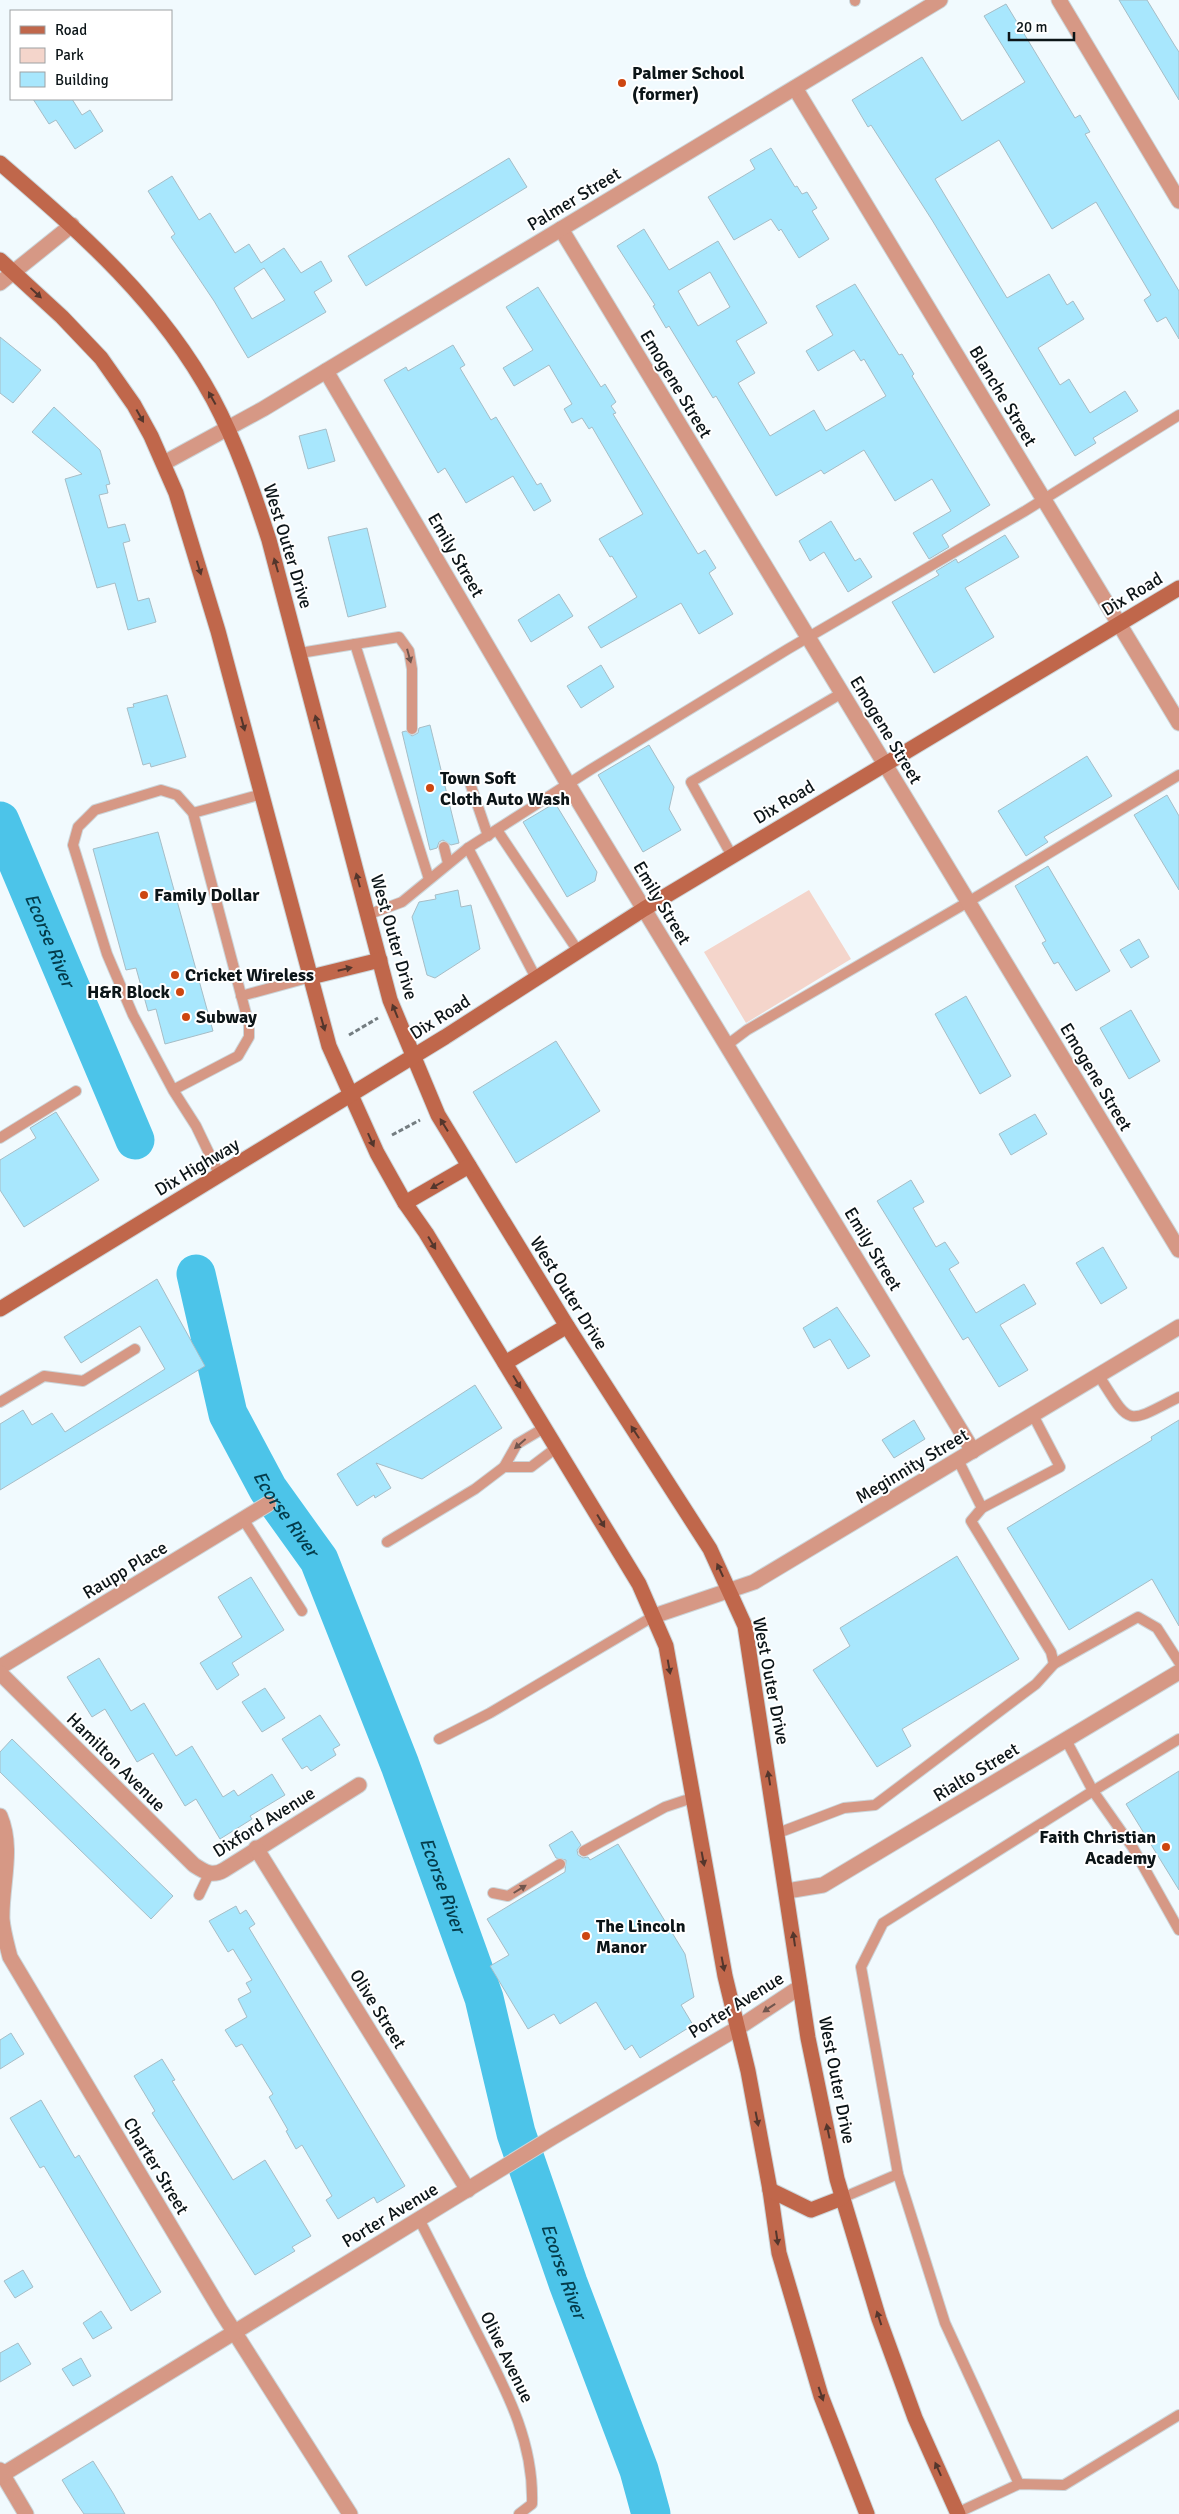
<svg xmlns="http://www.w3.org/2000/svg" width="1179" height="2514" font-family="Signika,sans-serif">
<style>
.green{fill:#f4d5cb}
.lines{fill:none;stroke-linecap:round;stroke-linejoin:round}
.river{stroke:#4cc4e9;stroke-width:39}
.building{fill:#a8e7fd;stroke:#a6bdc6;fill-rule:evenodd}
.service-casing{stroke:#ccd5d9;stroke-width:12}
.minor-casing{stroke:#ccd5d9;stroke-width:17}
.secondary-casing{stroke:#ccd5d9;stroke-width:17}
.path{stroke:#747d81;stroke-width:3;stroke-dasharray:5 2.5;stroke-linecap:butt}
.service{stroke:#d69885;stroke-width:10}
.minor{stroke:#d69885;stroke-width:15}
.secondary{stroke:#c0674b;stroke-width:15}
.oneway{fill:#54362c}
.oneway2{fill:#71564e}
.poi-dot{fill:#cd4610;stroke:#fff;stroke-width:2}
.labels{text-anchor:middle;stroke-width:4;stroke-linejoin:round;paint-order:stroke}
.poi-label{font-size:18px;font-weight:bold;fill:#0c1518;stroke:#fff;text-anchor:start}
.street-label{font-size:18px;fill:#0c1518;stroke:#fff}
.water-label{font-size:19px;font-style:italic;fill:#043c4b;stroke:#fff}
</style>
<rect width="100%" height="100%" fill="#f1fafe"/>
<path class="green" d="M 809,890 L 851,959 L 746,1023 L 704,952 Z"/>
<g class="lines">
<g class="river">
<path id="s1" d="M 0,821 L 135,1140"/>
<path id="s2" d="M 196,1274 L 228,1414 L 268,1489 L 319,1560 L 400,1765 L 484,1998 L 516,2133 L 568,2283 L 639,2470 L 651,2514"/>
</g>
</g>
<g class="building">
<path d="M 1119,0 L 1147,0 L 1175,46 L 1179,52 L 1179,100 Z"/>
<path d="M 1006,4 L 1075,118 L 1080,115 L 1090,132 L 1085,134 L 1179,291 L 1179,339 L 1166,317 L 1157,322 L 1144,300 L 1151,295 L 1096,202 L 1052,229 L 999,140 L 935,179 L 1007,298 L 1049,274 L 1067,305 L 1073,301 L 1084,319 L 1038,348 L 1060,385 L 1069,379 L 1090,413 L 1125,391 L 1138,411 L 1093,438 L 1096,443 L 1075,456 L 932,220 L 871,125 L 868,127 L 852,100 L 922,57 L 962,121 L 1025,82 L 984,16 Z"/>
<path d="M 33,99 L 72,99 L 82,115 L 90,110 L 103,131 L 75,149 L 56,120 L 49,124 Z"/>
<path d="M 771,148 L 795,187 L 797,186 L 802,194 L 807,192 L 817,208 L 812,211 L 829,239 L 799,258 L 781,229 L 779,231 L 771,219 L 734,240 L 708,197 L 755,169 L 750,160 Z"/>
<path d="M 509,158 L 527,187 L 366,286 L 348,256 Z"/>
<path d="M 172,176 L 199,220 L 210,213 L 235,253 L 249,244 L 261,263 L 284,248 L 301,273 L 321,261 L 332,281 L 314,292 L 326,312 L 248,358 L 214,301 L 171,237 L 175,234 L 148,191 ZM 264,268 L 285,300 L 252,319 L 234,288 Z"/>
<path d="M 644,229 L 669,270 L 718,241 L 767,323 L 736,341 L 755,373 L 738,383 L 770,436 L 814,410 L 826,431 L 886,396 L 864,359 L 861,361 L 854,350 L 818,371 L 806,351 L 833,335 L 816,306 L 855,284 L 899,355 L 902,354 L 914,374 L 912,376 L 990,505 L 942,535 L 949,547 L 929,559 L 913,533 L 951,511 L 932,479 L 895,501 L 864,450 L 824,474 L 821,470 L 776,496 L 716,396 L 713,398 L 669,326 L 666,328 L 653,306 L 655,305 L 617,246 ZM 710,272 L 730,307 L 698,326 L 678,291 Z"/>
<path d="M 538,287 L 601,387 L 605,384 L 616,402 L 611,406 L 616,413 L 613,414 L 698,554 L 705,550 L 716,568 L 709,573 L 733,614 L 699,634 L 681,603 L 601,648 L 588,627 L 637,597 L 612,556 L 610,557 L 599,539 L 643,514 L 592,427 L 589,429 L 582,418 L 572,423 L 564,409 L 572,404 L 549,365 L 514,386 L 503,368 L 533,350 L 506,307 Z"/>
<path d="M 0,337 L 41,370 L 13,403 L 0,393 Z"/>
<path d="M 453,345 L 465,365 L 460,368 L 491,420 L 496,417 L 537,485 L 541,483 L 551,501 L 534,511 L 513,476 L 466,503 L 445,468 L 438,473 L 384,380 L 406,367 L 408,371 Z"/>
<path d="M 54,407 L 100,450 L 110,484 L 106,485 L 108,493 L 99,495 L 108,528 L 125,524 L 130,541 L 123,543 L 138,601 L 149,598 L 156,622 L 128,630 L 115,583 L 97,588 L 65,479 L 82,474 L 32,432 Z"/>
<path d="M 326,429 L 335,461 L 308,469 L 299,436 Z"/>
<path d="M 831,521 L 855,561 L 860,558 L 872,577 L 848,592 L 824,552 L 810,561 L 799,541 Z"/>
<path d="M 367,528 L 386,607 L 348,617 L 328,537 Z"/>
<path d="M 1005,535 L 1019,557 L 965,588 L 994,637 L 934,673 L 892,602 L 939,575 L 936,571 L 956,559 L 958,563 Z"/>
<path d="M 559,594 L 573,616 L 531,642 L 518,620 Z"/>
<path d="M 601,665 L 614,687 L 581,708 L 567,686 Z"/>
<path d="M 167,695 L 186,757 L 151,767 L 150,763 L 143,765 L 127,708 L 134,707 L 133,704 Z"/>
<path d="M 430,725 L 459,843 L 451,845 L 443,840 L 439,842 L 437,848 L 430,850 L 402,732 L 406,731 L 412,736 L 418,733 L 419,728 Z"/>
<path d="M 649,745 L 674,787 L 669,809 L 681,830 L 643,852 L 598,775 Z"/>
<path d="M 1087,756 L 1112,796 L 1044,837 L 1048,842 L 1026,856 L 998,811 Z"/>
<path d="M 1167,795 L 1179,816 L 1179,890 L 1134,815 Z"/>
<path d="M 555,803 L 597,872 L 595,881 L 567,897 L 523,822 Z"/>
<path d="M 158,832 L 213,1031 L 165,1044 L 156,1009 L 148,1011 L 136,968 L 126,970 L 93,849 Z"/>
<path d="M 1048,866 L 1110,971 L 1076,991 L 1058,962 L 1054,964 L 1042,943 L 1046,941 L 1015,886 Z"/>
<path d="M 458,890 L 461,907 L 471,905 L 480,949 L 435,978 L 427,975 L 412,917 L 419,902 L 436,899 L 435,895 Z"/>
<path d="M 1139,939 L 1149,957 L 1131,968 L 1120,950 Z"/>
<path d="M 966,996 L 1011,1076 L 980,1094 L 935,1014 Z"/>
<path d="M 1131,1010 L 1160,1061 L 1129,1079 L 1100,1028 Z"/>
<path d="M 556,1041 L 600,1111 L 516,1163 L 473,1092 Z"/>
<path d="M 56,1112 L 99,1180 L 24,1227 L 0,1190 L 0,1160 L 36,1138 L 30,1128 Z"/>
<path d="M 1035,1114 L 1047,1134 L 1011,1155 L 999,1134 Z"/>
<path d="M 911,1180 L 924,1202 L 913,1208 L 936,1247 L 945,1242 L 959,1263 L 949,1269 L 976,1313 L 1024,1284 L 1036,1304 L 1000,1325 L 1028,1370 L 999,1387 L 968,1337 L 963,1340 L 877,1201 Z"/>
<path d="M 1103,1247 L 1127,1288 L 1101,1304 L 1076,1263 Z"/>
<path d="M 157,1279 L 205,1366 L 0,1490 L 0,1424 L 23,1410 L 32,1425 L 52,1413 L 65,1432 L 165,1369 L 140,1326 L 81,1363 L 64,1337 Z"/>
<path d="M 837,1307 L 870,1356 L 848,1369 L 830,1339 L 814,1348 L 803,1328 Z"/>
<path d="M 475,1385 L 502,1428 L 422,1479 L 376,1463 L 391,1488 L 375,1498 L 374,1495 L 357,1506 L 337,1474 Z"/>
<path d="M 914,1420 L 925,1439 L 894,1458 L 882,1440 Z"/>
<path d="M 1179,1420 L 1179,1626 L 1152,1579 L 1069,1630 L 1007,1528 L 1152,1440 L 1151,1437 Z"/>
<path d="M 957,1556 L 1019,1659 L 902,1729 L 911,1746 L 877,1767 L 813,1670 L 850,1646 L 840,1628 Z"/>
<path d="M 251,1577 L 284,1630 L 232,1663 L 239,1675 L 217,1690 L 200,1663 L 242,1637 L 218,1597 Z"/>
<path d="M 99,1658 L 131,1711 L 144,1703 L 176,1756 L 192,1746 L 223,1797 L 234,1790 L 238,1796 L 272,1774 L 285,1795 L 250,1816 L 252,1819 L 220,1839 L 196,1799 L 185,1806 L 153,1753 L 137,1762 L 105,1709 L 92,1717 L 67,1677 Z"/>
<path d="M 265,1688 L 285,1718 L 262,1732 L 242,1702 Z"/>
<path d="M 320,1715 L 340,1745 L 333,1749 L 336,1755 L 311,1771 L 307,1766 L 302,1769 L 282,1739 Z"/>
<path d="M 12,1739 L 173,1896 L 151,1919 L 0,1772 L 0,1752 Z"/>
<path d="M 1179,1771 L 1179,1890 L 1126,1804 Z"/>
<path d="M 572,1831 L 581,1845 L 577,1850 L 578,1855 L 583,1858 L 588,1857 L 590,1860 L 618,1844 L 685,1954 L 694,1997 L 681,2005 L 693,2025 L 640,2058 L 632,2045 L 625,2050 L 596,2002 L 560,2024 L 554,2014 L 528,2029 L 490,1966 L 509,1955 L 487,1919 L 565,1872 L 566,1860 L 556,1858 L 549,1845 Z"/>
<path d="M 236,1906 L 240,1914 L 246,1910 L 255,1924 L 249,1928 L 405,2186 L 377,2203 L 374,2197 L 338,2219 L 326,2200 L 332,2196 L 302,2145 L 296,2149 L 286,2131 L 288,2130 L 269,2097 L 273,2094 L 242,2044 L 236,2047 L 225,2030 L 247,2017 L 238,1999 L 251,1992 L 246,1983 L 252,1980 L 233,1949 L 228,1952 L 209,1921 Z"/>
<path d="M 11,2033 L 24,2054 L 0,2069 L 0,2040 Z"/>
<path d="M 162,2059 L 175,2080 L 172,2081 L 233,2180 L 265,2160 L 311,2236 L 292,2247 L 295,2251 L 255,2275 L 152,2113 L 155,2111 L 134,2076 Z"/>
<path d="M 41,2100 L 75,2158 L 79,2155 L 161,2292 L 131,2311 L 44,2166 L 40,2168 L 10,2118 Z"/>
<path d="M 23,2270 L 33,2287 L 15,2298 L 4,2281 Z"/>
<path d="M 101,2311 L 112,2328 L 93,2339 L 83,2323 Z"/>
<path d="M 18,2343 L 31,2364 L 0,2382 L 0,2353 Z"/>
<path d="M 81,2358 L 91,2376 L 73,2386 L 62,2369 Z"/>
<path d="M 93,2461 L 113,2493 L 125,2514 L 84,2514 L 75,2501 L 62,2480 Z"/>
</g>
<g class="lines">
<g class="service-casing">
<g id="service">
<path d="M 855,0 L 855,1"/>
<path d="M 355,644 L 399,637 L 409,651 L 412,669 L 412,729"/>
<path d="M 300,653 L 355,644 L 429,879"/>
<path d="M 470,783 L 488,836"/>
<path d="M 193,813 L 262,794"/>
<path d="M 497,830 L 578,951"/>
<path d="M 444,847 L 448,863"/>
<path d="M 468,848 L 536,978"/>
<path d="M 732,856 L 691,782 L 842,693"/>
<path d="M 367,915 L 402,902 L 468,848 L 590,770 L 788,649 L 1025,511 L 1179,415"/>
<path d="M 241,996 L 311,977"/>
<path d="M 727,1045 L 747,1030 L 968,902 L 1179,775"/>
<path d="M 173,1090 L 238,1056 L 249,1037 L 249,1025 L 193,813 L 177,795 L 161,790 L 95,810 L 78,827 L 73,845 L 107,954 L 133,1015 L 173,1090 L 196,1126 L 220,1176"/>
<path d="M 0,1138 L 76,1091"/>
<path d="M 1099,1376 C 1131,1426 1125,1425 1179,1397"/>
<path d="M 0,1402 L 44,1376 L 83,1381 L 135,1349"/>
<path d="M 1033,1415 L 1060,1467 L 982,1508 L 971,1521 L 1051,1652 L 1054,1664"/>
<path d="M 958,1460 L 982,1508"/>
<path d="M 504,1467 L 531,1467 L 556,1448"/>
<path d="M 243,1519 L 302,1611"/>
<path d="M 387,1542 L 475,1489 L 504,1467 L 517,1444 L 544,1428"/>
<path d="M 439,1739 L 490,1713 L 654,1616"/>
<path d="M 1066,1740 L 1093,1791 L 1179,1739"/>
<path d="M 778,1833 L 844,1808 L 875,1805 L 1036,1684 L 1054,1664 L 1138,1617 L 1157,1628 L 1179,1662"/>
<path d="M 584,1851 L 665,1807 L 692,1798"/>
<path d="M 493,1893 L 508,1896 L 560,1864"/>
<path d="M 199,1895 L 209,1874"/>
<path d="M 842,2198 L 898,2174"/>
<path d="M 419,2219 C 438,2257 458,2296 478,2335 C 506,2390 534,2441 532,2504 L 519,2514"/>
<path d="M 1019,2484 L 945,2323 L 898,2174 L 861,1967 L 883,1923 L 1093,1791 L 1133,1848 L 1179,1930"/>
<path d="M 957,2513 L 1019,2484 L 1064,2485 L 1179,2415"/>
</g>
</g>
<g class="minor-casing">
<g id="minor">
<path d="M 1059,0 L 1179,201"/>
<path d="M 795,88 L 1179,723"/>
<path d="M 561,229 L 1179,1250"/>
<path d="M 0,283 L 72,225"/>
<path d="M 326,371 L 568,784 L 973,1451"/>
<path d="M 164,463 L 263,409 L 940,0"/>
<path d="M 654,1616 L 754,1582 L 1179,1327"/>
<path d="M 0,1667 L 268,1504"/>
<path d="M 0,1673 L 194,1865 C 205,1872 212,1877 224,1870 L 359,1785"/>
<path d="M 0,1816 C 14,1849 1,1885 2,1919 C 3,1932 7,1945 10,1957 L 221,2311 L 350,2514"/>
<path d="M 256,1848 L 468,2190"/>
<path d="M 787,1891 L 823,1885 L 1179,1672"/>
<path d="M 0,2470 L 26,2514"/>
<path d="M 0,2476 L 553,2137 L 738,2028 L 800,1987"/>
</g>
</g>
<g class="secondary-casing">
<g id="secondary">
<path d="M 0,163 C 82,234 160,301 213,399 C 237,444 253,491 269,540 L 390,1000 L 438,1115 L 567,1326 L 710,1549 L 745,1626 L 808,2038 L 837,2179 L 879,2319 L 915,2418 L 958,2514"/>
<path d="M 0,260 L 62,317 L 101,358 L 134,405 L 151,436 L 176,493 L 218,631 L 329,1046 L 377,1153 L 405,1203 L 426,1233 L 639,1584 L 666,1646 L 725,1976 L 748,2071 L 770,2190 L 779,2253 L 821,2396 L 867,2514"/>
<path d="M 311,977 L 380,960"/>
<path d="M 405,1203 L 469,1166"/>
<path d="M 0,1309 L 445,1037 L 644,909 L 1179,588"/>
<path d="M 505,1363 L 567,1326"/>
<path d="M 770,2190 L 811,2210 L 842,2198"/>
</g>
</g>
<g class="path">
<path d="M 349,1035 L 378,1018"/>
<path d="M 392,1135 L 420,1120"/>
</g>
<use href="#service" class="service"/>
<use href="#minor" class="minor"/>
<use href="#secondary" class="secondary"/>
</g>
<defs><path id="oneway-solid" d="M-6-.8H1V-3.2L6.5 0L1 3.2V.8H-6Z" transform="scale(1.25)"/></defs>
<g class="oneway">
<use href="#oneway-solid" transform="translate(36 293) rotate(43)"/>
<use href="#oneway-solid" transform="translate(212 398) rotate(-119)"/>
<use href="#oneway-solid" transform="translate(140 416) rotate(61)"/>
<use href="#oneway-solid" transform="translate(276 565) rotate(-106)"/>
<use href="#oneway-solid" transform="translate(199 568) rotate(73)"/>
<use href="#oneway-solid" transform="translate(317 722) rotate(-105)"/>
<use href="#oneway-solid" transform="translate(243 724) rotate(75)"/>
<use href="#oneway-solid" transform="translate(358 880) rotate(-105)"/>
<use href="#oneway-solid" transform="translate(345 969) rotate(-13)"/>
<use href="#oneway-solid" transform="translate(395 1011) rotate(-112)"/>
<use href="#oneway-solid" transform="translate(323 1024) rotate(74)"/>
<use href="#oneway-solid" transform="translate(444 1125) rotate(-122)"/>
<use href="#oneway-solid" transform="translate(371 1140) rotate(66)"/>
<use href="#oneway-solid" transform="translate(437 1185) rotate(150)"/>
<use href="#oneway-solid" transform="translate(432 1243) rotate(59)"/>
<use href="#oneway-solid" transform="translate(517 1382) rotate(59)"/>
<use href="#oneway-solid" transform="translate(635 1432) rotate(-123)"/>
<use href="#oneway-solid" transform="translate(601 1521) rotate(59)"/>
<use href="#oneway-solid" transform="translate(720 1570) rotate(-115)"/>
<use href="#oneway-solid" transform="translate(669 1667) rotate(80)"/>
<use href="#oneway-solid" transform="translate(769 1778) rotate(-99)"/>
<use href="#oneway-solid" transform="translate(703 1859) rotate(79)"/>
<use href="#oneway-solid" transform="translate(794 1939) rotate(-98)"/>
<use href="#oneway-solid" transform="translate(723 1964) rotate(79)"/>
<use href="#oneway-solid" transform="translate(757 2119) rotate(79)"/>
<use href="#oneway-solid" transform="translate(828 2131) rotate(-102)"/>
<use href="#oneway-solid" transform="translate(777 2238) rotate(82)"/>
<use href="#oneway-solid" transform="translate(879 2318) rotate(-108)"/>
<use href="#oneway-solid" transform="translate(821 2394) rotate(71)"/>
<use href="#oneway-solid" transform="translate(938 2469) rotate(-114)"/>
</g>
<g class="oneway2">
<use href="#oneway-solid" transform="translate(409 656) rotate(75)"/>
<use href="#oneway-solid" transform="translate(520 1444) rotate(139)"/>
<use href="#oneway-solid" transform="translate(520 1889) rotate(-32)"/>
<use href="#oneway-solid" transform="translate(769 2008) rotate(146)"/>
</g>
<g class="poi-dot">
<circle cx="622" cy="83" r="5"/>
<circle cx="430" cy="788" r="5"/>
<circle cx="144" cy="895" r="5"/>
<circle cx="175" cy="975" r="5"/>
<circle cx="180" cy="992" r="5"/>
<circle cx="186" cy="1017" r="5"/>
<circle cx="1166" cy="1847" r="5"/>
<circle cx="586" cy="1936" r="5"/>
</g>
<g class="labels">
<g class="poi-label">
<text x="632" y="79">Palmer School<tspan x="632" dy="21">(former)</tspan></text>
<text x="440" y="784">Town Soft<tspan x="440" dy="21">Cloth Auto Wash</tspan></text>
<text x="154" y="901">Family Dollar</text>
<text x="185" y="981">Cricket Wireless</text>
<text x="170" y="998" text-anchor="end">H&amp;R Block</text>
<text x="196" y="1023">Subway</text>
<text x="1156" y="1843" text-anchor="end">Faith Christian<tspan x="1156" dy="21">Academy</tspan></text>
<text x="596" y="1932">The Lincoln<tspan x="596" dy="21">Manor</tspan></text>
</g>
<g class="street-label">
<text transform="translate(574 199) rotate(-31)" y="6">Palmer Street</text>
<text transform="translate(676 384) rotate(59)" y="6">Emogene Street</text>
<text transform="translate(1003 396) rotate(59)" y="6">Blanche Street</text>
<text transform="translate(288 546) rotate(73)" y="6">West Outer Drive</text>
<text transform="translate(456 555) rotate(60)" y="6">Emily Street</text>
<text transform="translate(1132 594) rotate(-31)" y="6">Dix Road</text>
<text transform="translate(886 730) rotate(59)" y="6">Emogene Street</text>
<text transform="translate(784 802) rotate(-31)" y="6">Dix Road</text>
<text transform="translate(662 903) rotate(59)" y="6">Emily Street</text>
<text transform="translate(394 937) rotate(74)" y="6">West Outer Drive</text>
<text transform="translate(440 1017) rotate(-32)" y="6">Dix Road</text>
<text transform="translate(1096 1077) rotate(59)" y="6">Emogene Street</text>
<text transform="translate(197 1167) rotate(-31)" y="6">Dix Highway</text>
<text transform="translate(873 1249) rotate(59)" y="6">Emily Street</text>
<text transform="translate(569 1293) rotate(58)" y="6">West Outer Drive</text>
<text transform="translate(912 1466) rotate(-31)" y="6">Meginnity Street</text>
<text transform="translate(125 1570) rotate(-31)" y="6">Raupp Place</text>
<text transform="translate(771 1681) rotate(79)" y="6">West Outer Drive</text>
<text transform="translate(116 1762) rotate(45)" y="6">Hamilton Avenue</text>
<text transform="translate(976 1772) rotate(-31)" y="6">Rialto Street</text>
<text transform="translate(264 1822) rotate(-32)" y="6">Dixford Avenue</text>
<text transform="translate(736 2005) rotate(-32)" y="6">Porter Avenue</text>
<text transform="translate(378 2009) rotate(58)" y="6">Olive Street</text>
<text transform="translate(837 2080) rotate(79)" y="6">West Outer Drive</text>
<text transform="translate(156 2166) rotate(59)" y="6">Charter Street</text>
<text transform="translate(390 2215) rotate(-31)" y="6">Porter Avenue</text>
<text transform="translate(507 2357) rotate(64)" y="6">Olive Avenue</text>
</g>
<g class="water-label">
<text dy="7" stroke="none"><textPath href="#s1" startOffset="129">Ecorse River</textPath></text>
<text dy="7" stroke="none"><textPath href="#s2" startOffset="259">Ecorse River</textPath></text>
<text dy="7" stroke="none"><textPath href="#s2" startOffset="664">Ecorse River</textPath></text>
<text dy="7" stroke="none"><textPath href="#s2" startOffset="1069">Ecorse River</textPath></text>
</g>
</g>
<rect x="10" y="10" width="162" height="90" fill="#ffffff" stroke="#9ea1a3"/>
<rect x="20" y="26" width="25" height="8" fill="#c0674b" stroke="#9ea1a3"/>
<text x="55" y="35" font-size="15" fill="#0c1518">Road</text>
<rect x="20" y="48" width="25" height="15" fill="#f4d5cb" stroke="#9ea1a3"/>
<text x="55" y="60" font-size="15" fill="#0c1518">Park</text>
<rect x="20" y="72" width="25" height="15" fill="#a8e7fd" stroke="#9ea1a3"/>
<text x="55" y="85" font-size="15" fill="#0c1518">Building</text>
<path d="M1009 32v8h65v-8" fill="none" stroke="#0c1518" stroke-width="2.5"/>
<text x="1016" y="32" font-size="15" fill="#0c1518" stroke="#ffffff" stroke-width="4" paint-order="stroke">20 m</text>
</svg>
